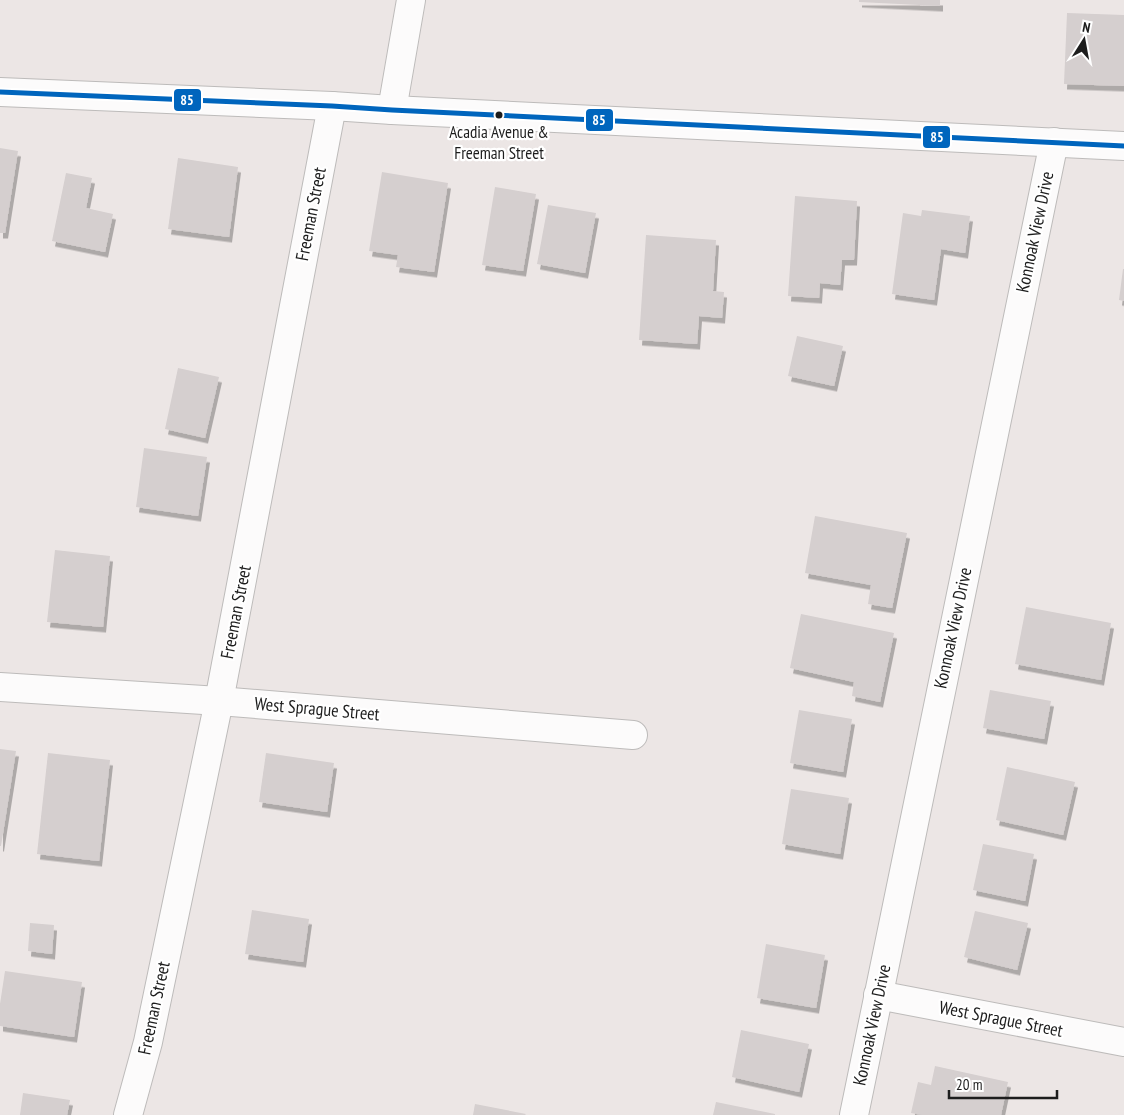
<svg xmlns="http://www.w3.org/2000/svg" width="1124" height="1115" font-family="'PT Sans Narrow',sans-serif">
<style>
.building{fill:#d5cfcf;filter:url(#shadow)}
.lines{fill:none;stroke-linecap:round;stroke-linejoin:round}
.minor-casing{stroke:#bdbbba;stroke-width:30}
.minor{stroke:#fcfbfb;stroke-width:28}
.bus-1-casing{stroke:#fff;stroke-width:9}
.bus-1{stroke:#0065bd;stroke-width:5}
.bus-dot{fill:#1d1d1d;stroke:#fff;stroke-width:2}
.labels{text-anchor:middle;stroke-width:4.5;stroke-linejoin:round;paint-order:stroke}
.bus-label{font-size:17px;fill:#1d1d1d;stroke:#fff}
.street-label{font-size:18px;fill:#1d1d1d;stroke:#fff}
.line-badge{stroke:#fff;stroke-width:2}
.badge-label{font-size:14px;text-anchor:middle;font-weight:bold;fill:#fff}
</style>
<defs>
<filter id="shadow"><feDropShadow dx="3" dy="5.5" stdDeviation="0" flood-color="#0004"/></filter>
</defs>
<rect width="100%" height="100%" fill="#ece6e5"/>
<g class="building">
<path d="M 859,0 L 940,0 L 940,6 L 859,2 Z"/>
<path d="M 1067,13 L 1124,15 L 1124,86 L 1064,84 Z"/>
<path d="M 0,148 L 18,151 L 5,233 L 0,233 Z"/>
<path d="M 178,158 L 238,167 L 229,237 L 168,229 Z"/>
<path d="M 382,172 L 448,183 L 434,272 L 396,267 L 398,255 L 369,251 Z"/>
<path d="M 66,173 L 92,178 L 86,208 L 113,214 L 105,252 L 52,241 Z"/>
<path d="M 495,187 L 536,194 L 523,271 L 482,265 Z"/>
<path d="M 795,196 L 857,201 L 854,260 L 842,260 L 840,285 L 820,283 L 819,298 L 788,296 Z"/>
<path d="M 548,205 L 596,213 L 585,273 L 537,264 Z"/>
<path d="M 922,210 L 970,216 L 965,253 L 941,249 L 934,300 L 892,294 L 903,213 L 921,216 Z"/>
<path d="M 646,235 L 716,240 L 713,291 L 724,292 L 722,318 L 699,316 L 697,344 L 639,340 Z"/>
<path d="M 1123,269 L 1124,269 L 1124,301 L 1119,300 Z"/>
<path d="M 797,336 L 843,346 L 834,386 L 788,376 Z"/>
<path d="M 178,368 L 219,377 L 205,438 L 165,429 Z"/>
<path d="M 144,448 L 207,457 L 198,516 L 136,507 Z"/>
<path d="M 815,516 L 907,533 L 892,608 L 868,604 L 871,585 L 805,573 Z"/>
<path d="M 55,550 L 110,556 L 103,627 L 47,622 Z"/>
<path d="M 1026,607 L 1111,623 L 1101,680 L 1015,664 Z"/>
<path d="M 801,614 L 894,633 L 880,702 L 852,696 L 854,682 L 790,668 Z"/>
<path d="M 990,690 L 1051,701 L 1044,739 L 983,728 Z"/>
<path d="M 799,710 L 852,719 L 843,772 L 790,763 Z"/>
<path d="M 0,749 L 16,751 L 1,846 L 0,846 Z"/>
<path d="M 48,753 L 110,760 L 99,861 L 37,854 Z"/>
<path d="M 266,753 L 334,763 L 327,812 L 259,802 Z"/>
<path d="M 1007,767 L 1075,782 L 1063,835 L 996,820 Z"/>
<path d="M 791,789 L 849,798 L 840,854 L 782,844 Z"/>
<path d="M 983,844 L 1034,854 L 1025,901 L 973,890 Z"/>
<path d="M 252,910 L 309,919 L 303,962 L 245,954 Z"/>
<path d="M 975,911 L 1028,923 L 1017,970 L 964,957 Z"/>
<path d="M 30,923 L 54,925 L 52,954 L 28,951 Z"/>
<path d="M 766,944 L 825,955 L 816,1008 L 757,998 Z"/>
<path d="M 5,971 L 82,982 L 74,1037 L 0,1026 L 0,1004 Z"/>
<path d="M 741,1030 L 809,1044 L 799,1092 L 732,1077 Z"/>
<path d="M 935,1066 L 1008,1082 L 1001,1115 L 922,1115 L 911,1113 L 918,1082 L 931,1085 Z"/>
<path d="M 23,1093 L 70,1100 L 67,1115 L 20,1115 Z"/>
<path d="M 716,1102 L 775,1114 L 775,1115 L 713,1115 Z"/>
<path d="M 475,1104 L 526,1114 L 525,1115 L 473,1115 Z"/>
</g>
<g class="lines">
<g class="minor-casing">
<g id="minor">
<path d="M 0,92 L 332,106 L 392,110 L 1124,146"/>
<path d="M 392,110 L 411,0"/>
<path d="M 0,687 L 219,701 L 633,735"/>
<path d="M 878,995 L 1124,1042"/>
<path d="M 128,1115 L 148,1042 L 219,701 L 332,106"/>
<path d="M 854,1115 L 1054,142"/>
</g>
</g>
<use href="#minor" class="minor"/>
<g class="bus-1-casing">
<path id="bus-1" d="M 0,92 L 332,106 L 392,110 L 1124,146"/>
</g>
<use href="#bus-1" class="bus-1"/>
</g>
<circle class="bus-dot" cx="499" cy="115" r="4.5"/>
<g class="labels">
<g class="bus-label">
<text x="499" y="138">Acadia Avenue &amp;<tspan x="499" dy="21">Freeman Street</tspan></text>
</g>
<g class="street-label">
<text transform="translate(311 214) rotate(-79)" y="6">Freeman Street</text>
<text transform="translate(1035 232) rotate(-78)" y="6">Konnoak View Drive</text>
<text transform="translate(236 612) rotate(-79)" y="6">Freeman Street</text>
<text transform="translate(953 628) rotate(-78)" y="6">Konnoak View Drive</text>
<text transform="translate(317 709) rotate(5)" y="6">West Sprague Street</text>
<text transform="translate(154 1008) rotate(-78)" y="6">Freeman Street</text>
<text transform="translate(1001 1019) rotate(11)" y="6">West Sprague Street</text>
<text transform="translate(872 1025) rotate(-78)" y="6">Konnoak View Drive</text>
</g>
</g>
<g class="line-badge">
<rect x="173" y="88" width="29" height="24" rx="5" fill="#0065bd"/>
<rect x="585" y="108" width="29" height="24" rx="5" fill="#0065bd"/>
<rect x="922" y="125" width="29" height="24" rx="5" fill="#0065bd"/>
</g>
<g class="badge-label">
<text x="187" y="105">85</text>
<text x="599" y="125">85</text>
<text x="937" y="142">85</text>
</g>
<g transform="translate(1084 40) rotate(11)" stroke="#ffffff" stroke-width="4" paint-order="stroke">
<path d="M0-4L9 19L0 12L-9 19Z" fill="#1d1d1d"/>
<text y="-8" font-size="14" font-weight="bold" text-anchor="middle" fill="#1d1d1d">N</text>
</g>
<path d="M949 1090v8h108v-8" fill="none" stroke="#1d1d1d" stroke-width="2.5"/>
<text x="956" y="1090" font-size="15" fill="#1d1d1d" stroke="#ffffff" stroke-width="4" paint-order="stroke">20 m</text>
</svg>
